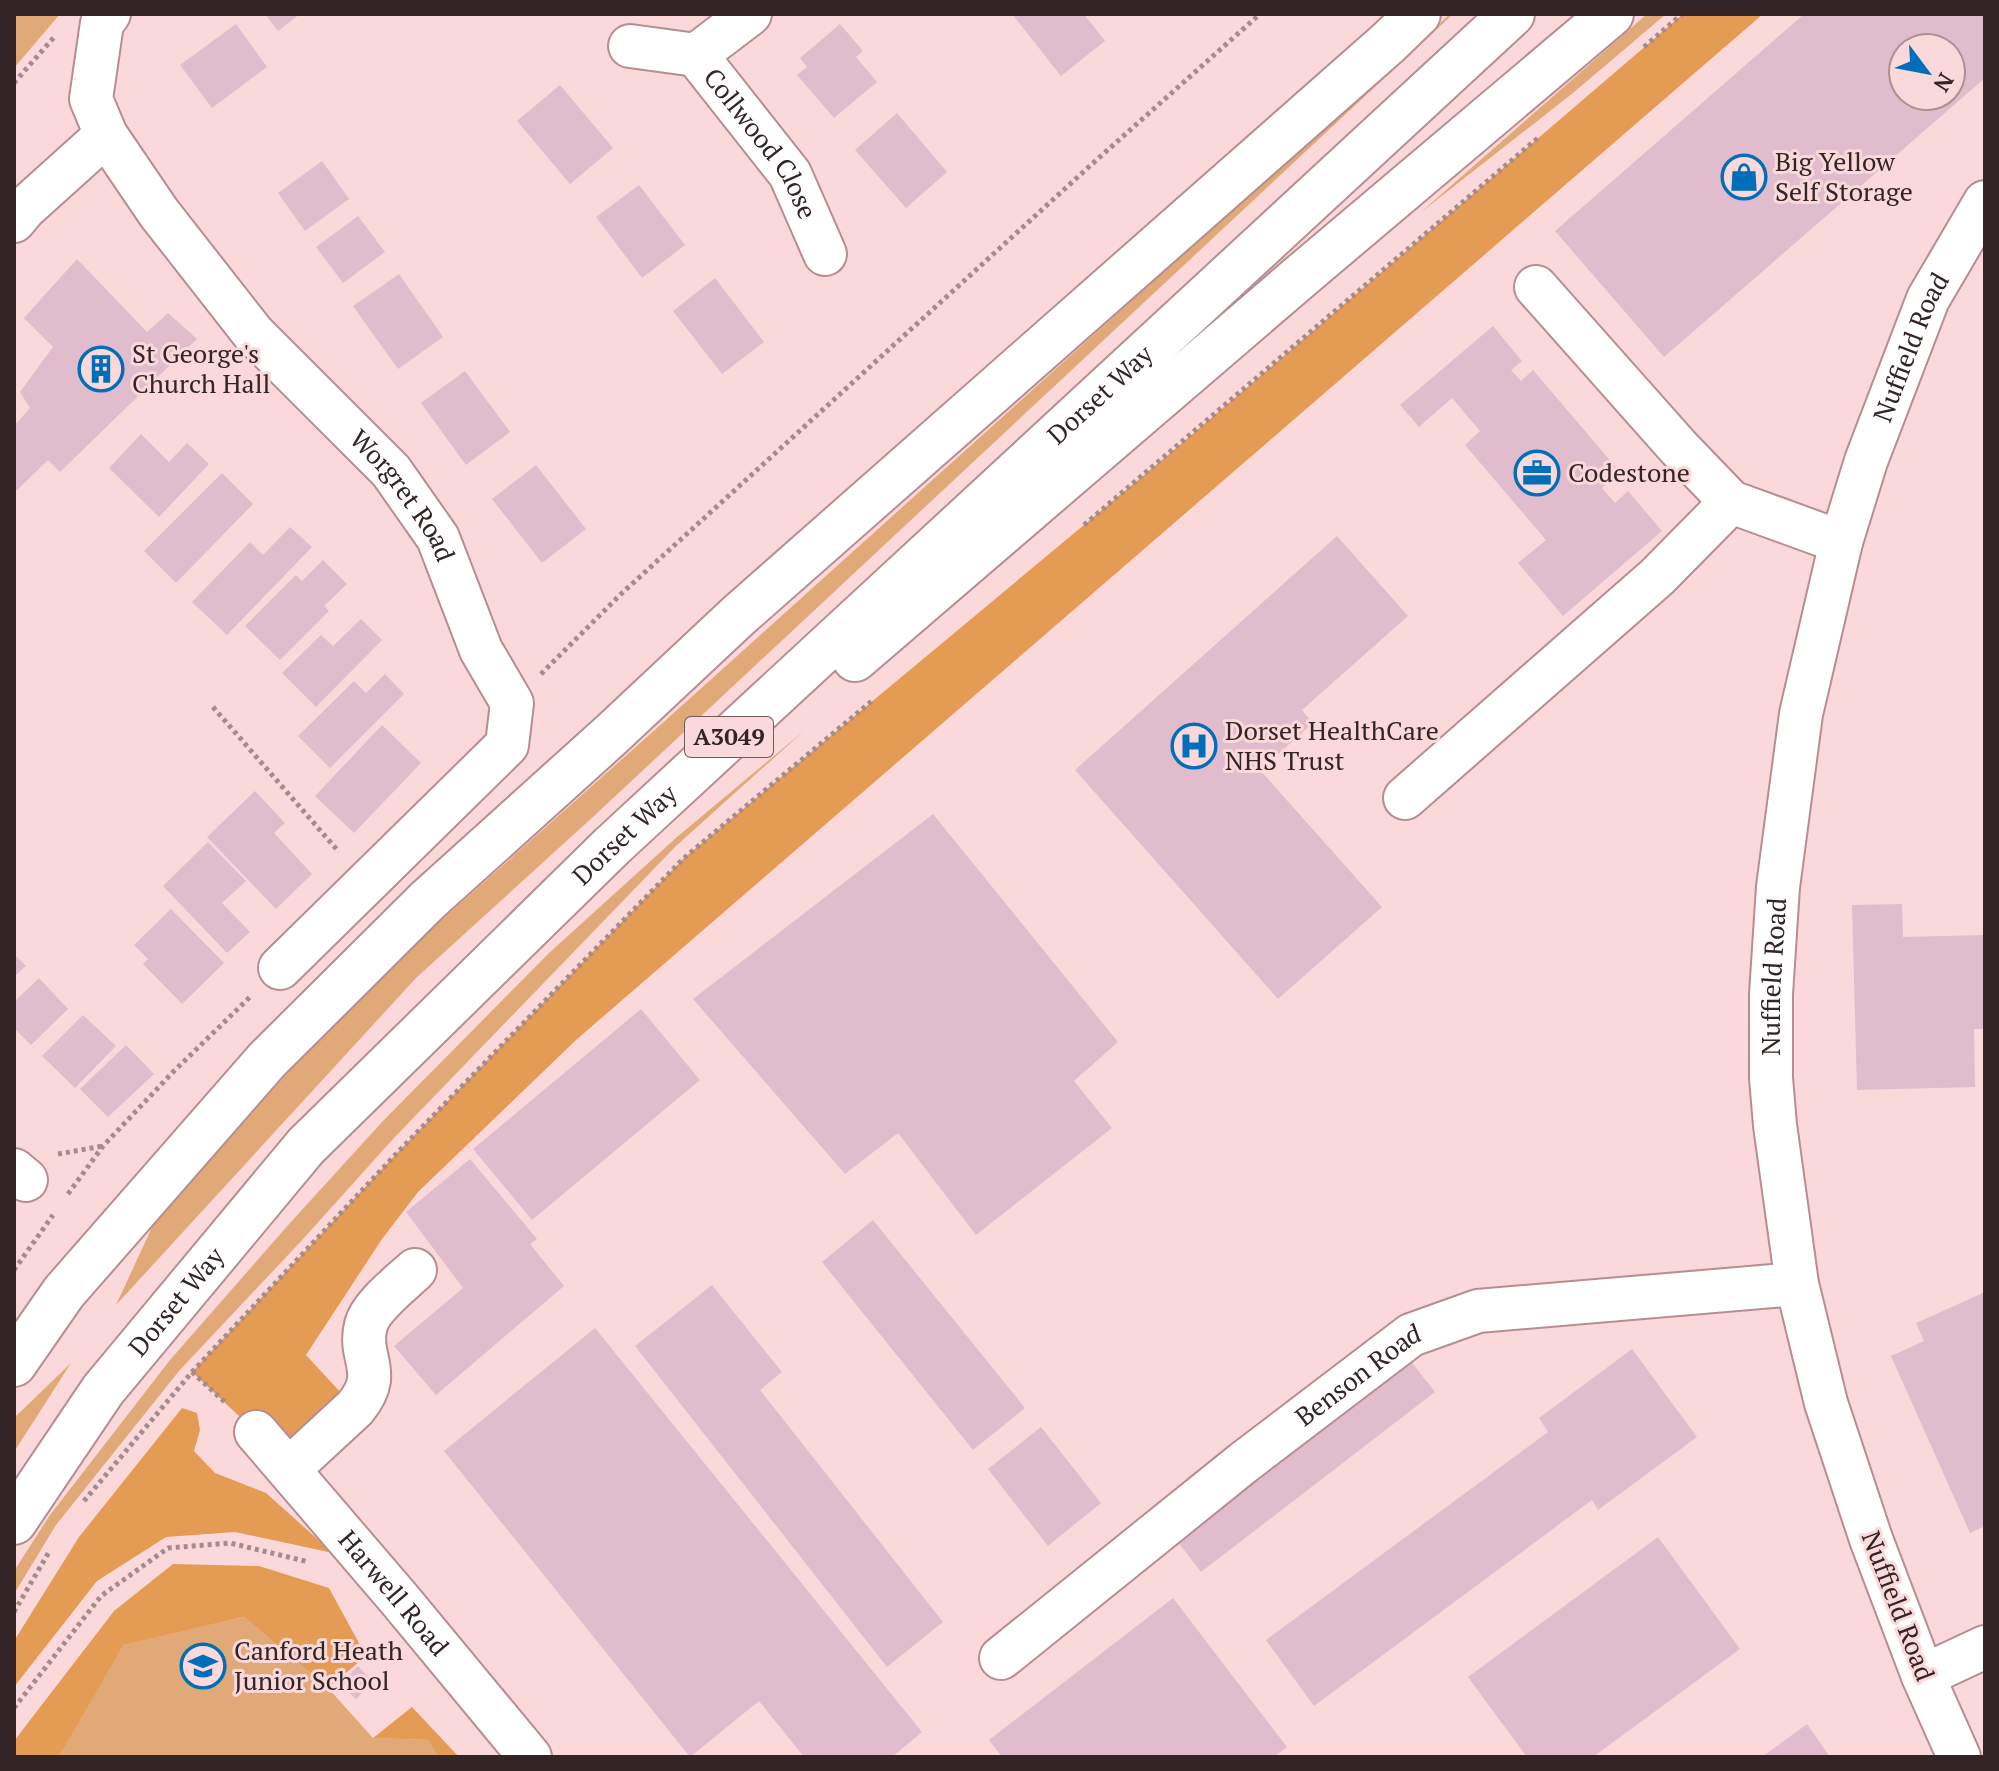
<svg xmlns="http://www.w3.org/2000/svg" width="1999" height="1771" font-family="'PT Serif',serif">
<style>
.green{fill:#e0a977}
.forest{fill:#e49b54}
.building{fill:#e1bccd;fill-rule:evenodd}
.lines{fill:none;stroke-linecap:round;stroke-linejoin:round}
.minor-casing{stroke:#b68e92;stroke-width:46}
.highway-casing{stroke:#b68e92;stroke-width:48}
.path{stroke:#a58b8d;stroke-width:5;stroke-dasharray:4 4;stroke-linecap:butt}
.minor{stroke:#fff;stroke-width:42}
.highway{stroke:#fff;stroke-width:44}
.labels{text-anchor:middle;stroke-width:6;stroke-linejoin:round;paint-order:stroke}
.shield{fill:#fbd9db;stroke:#6f5a5c;stroke-width:2}
.shield-label{font-size:24px;font-weight:bold;fill:#332425}
.street-label{font-size:26px;fill:#332425;stroke:#fbd9db}
.poi-label{font-size:26px;fill:#332425;stroke:#fbd9db;text-anchor:start}
</style>
<rect width="100%" height="100%" fill="#fbd9db"/>
<g class="green">
<path d="M 14,14 L 60,14 L 14,68 Z"/>
<path d="M 1450,14 L 1453,14 L 594,816 L 416,978 L 116,1305 L 154,1223 L 356,996 L 657,728 Z"/>
<path d="M 1647,14 L 1666,14 L 1573,93 L 1420,213 Z"/>
<path d="M 805,730 L 676,846 L 393,1139 L 304,1238 L 179,1371 L 56,1525 L 14,1594 L 14,1571 L 50,1515 L 170,1360 L 290,1223 L 382,1122 L 549,953 L 677,837 Z"/>
<path d="M 71,1363 L 14,1452 L 14,1418 Z"/>
<path d="M 244,1617 L 328,1688 L 373,1738 L 428,1740 L 438,1757 L 59,1757 L 122,1645 Z"/>
</g>
<g class="forest">
<path d="M 1683,14 L 1763,14 L 576,1040 L 418,1192 L 382,1239 L 306,1355 L 355,1408 L 289,1469 L 256,1432 L 192,1372 L 397,1153 L 684,858 L 1168,455 Z"/>
<path d="M 182,1408 L 197,1413 L 200,1430 L 194,1451 L 215,1473 L 266,1493 L 333,1553 L 235,1532 L 166,1537 L 97,1581 L 14,1687 L 14,1641 L 79,1537 Z"/>
<path d="M 173,1564 L 259,1566 L 329,1588 L 366,1656 L 328,1688 L 244,1617 L 123,1645 L 59,1757 L 14,1757 L 14,1741 L 114,1611 Z"/>
<path d="M 412,1707 L 459,1757 L 438,1757 L 428,1740 L 373,1738 Z"/>
</g>
<g class="building">
<path d="M 265,14 L 300,14 L 278,31 Z"/>
<path d="M 1012,14 L 1084,14 L 1105,41 L 1061,76 Z"/>
<path d="M 1804,14 L 1985,14 L 1985,78 L 1664,357 L 1555,231 ZM 1903,48 L 1951,48 L 1951,96 L 1903,96 Z"/>
<path d="M 236,24 L 267,67 L 212,108 L 180,65 Z"/>
<path d="M 840,24 L 863,51 L 856,57 L 877,82 L 834,118 L 797,75 L 807,67 L 800,58 Z"/>
<path d="M 560,85 L 613,148 L 570,184 L 517,121 Z"/>
<path d="M 897,113 L 947,172 L 906,208 L 855,150 Z"/>
<path d="M 322,161 L 349,199 L 305,231 L 278,193 Z"/>
<path d="M 639,185 L 685,245 L 642,278 L 596,217 Z"/>
<path d="M 358,216 L 385,252 L 343,283 L 316,247 Z"/>
<path d="M 77,259 L 147,332 L 168,313 L 197,339 L 60,472 L 48,460 L 14,493 L 14,426 L 30,408 L 20,392 L 53,347 L 24,318 Z"/>
<path d="M 399,274 L 443,337 L 398,369 L 353,306 Z"/>
<path d="M 715,278 L 764,342 L 722,374 L 673,311 Z"/>
<path d="M 1493,326 L 1522,361 L 1511,370 L 1521,381 L 1533,370 L 1620,472 L 1602,488 L 1615,503 L 1628,491 L 1662,531 L 1563,616 L 1518,563 L 1546,540 L 1465,445 L 1480,431 L 1452,398 L 1419,427 L 1400,405 Z"/>
<path d="M 465,371 L 510,432 L 466,465 L 421,403 Z"/>
<path d="M 141,434 L 169,462 L 187,443 L 209,464 L 159,517 L 109,468 Z"/>
<path d="M 536,465 L 586,529 L 542,563 L 492,499 Z"/>
<path d="M 222,473 L 253,504 L 176,583 L 144,551 Z"/>
<path d="M 290,527 L 312,547 L 227,635 L 192,602 L 250,542 L 263,555 Z"/>
<path d="M 1337,536 L 1408,616 L 1302,710 L 1313,723 L 1260,770 L 1382,907 L 1278,999 L 1075,770 Z"/>
<path d="M 323,560 L 347,584 L 324,606 L 329,611 L 280,660 L 245,626 L 296,575 L 302,581 Z"/>
<path d="M 361,619 L 382,640 L 316,707 L 282,673 L 321,635 L 333,646 Z"/>
<path d="M 385,674 L 404,694 L 330,768 L 298,736 L 354,681 L 366,693 Z"/>
<path d="M 382,725 L 421,763 L 354,833 L 315,796 Z"/>
<path d="M 255,791 L 285,823 L 274,833 L 312,874 L 276,909 L 207,837 Z"/>
<path d="M 933,814 L 1118,1042 L 1074,1081 L 1112,1128 L 976,1235 L 898,1133 L 845,1174 L 693,999 Z"/>
<path d="M 208,842 L 246,881 L 222,903 L 250,932 L 227,953 L 163,886 Z"/>
<path d="M 1902,904 L 1903,937 L 1985,935 L 1985,1029 L 1974,1029 L 1975,1087 L 1857,1090 L 1852,905 Z"/>
<path d="M 171,909 L 224,963 L 182,1004 L 143,964 L 148,959 L 134,945 Z"/>
<path d="M 14,954 L 26,966 L 14,977 Z"/>
<path d="M 39,978 L 68,1009 L 31,1045 L 14,1028 L 14,1002 Z"/>
<path d="M 641,1009 L 700,1080 L 532,1220 L 473,1149 Z"/>
<path d="M 83,1015 L 116,1046 L 75,1088 L 42,1056 Z"/>
<path d="M 126,1045 L 154,1074 L 108,1117 L 80,1089 Z"/>
<path d="M 470,1159 L 537,1239 L 530,1244 L 564,1286 L 436,1395 L 394,1346 L 463,1288 L 406,1212 Z"/>
<path d="M 873,1220 L 1025,1408 L 973,1450 L 822,1262 Z"/>
<path d="M 712,1285 L 782,1372 L 760,1390 L 943,1622 L 887,1667 L 635,1346 Z"/>
<path d="M 1985,1292 L 1985,1526 L 1970,1533 L 1891,1356 L 1924,1341 L 1916,1323 Z"/>
<path d="M 595,1328 L 922,1732 L 892,1757 L 804,1757 L 759,1701 L 690,1757 L 444,1451 Z"/>
<path d="M 1632,1349 L 1697,1437 L 1598,1510 L 1592,1500 L 1314,1706 L 1266,1640 L 1548,1432 L 1539,1418 Z"/>
<path d="M 1405,1354 L 1435,1392 L 1201,1572 L 1171,1533 Z"/>
<path d="M 1041,1427 L 1101,1503 L 1048,1546 L 988,1469 Z"/>
<path d="M 1658,1537 L 1740,1649 L 1593,1757 L 1527,1757 L 1468,1677 Z"/>
<path d="M 1173,1598 L 1287,1747 L 1274,1757 L 1002,1757 L 989,1740 Z"/>
<path d="M 358,1666 L 373,1682 L 356,1699 L 340,1684 Z"/>
<path d="M 1807,1724 L 1830,1757 L 1762,1757 Z"/>
</g>
<g class="lines">
<g class="minor-casing">
<g id="minor">
<path id="s1" d="M 109,14 L 102,23 L 91,99 L 106,135 L 159,213 L 253,333 L 391,471 L 438,538 L 481,650 L 512,703 L 507,745 L 280,968"/>
<path id="s2" d="M 750,14 L 696,55 L 790,174 L 825,254"/>
<path d="M 630,46 L 696,55"/>
<path d="M 14,221 L 25,208 L 106,135"/>
<path d="M 1536,287 L 1679,448 L 1731,502 L 1841,542"/>
<path d="M 1405,798 L 1657,577 L 1731,502"/>
<path d="M 14,1170 L 26,1180"/>
<path id="s3" d="M 256,1432 L 400,1600 L 530,1757"/>
<path d="M 289,1469 L 355,1408 C 385,1372 357,1359 366,1325 C 371,1306 400,1284 415,1270"/>
<path id="s4" d="M 1001,1658 L 1243,1463 L 1411,1335 L 1478,1311 L 1797,1284"/>
<path d="M 1923,1676 L 1985,1647"/>
<path id="s5" d="M 1959,1757 L 1923,1676 L 1871,1539 L 1826,1403 L 1797,1284 L 1775,1125 L 1771,1078 L 1771,994 L 1778,887 L 1801,714 L 1841,542 L 1866,461 L 1928,299 L 1985,202"/>
</g>
</g>
<g class="highway-casing">
<g id="highway">
<path d="M 855,659 L 1301,276 L 1611,14"/>
<path d="M 14,1364 L 64,1292 L 267,1060 L 428,900 L 612,734 L 738,616 L 1388,43 L 1418,14"/>
<path id="s6" d="M 14,1522 L 103,1390 L 306,1146 L 612,846 L 1512,14"/>
</g>
</g>
<g class="path">
<path d="M 1644,47 L 1682,14"/>
<path d="M 14,83 L 55,36"/>
<path d="M 1084,525 L 1539,137"/>
<path d="M 541,674 L 621,594 L 1092,164 L 1260,14"/>
<path d="M 213,707 L 339,852"/>
<path d="M 58,1154 L 103,1146"/>
<path d="M 68,1194 L 103,1146 L 173,1072 L 251,996"/>
<path d="M 14,1270 L 53,1215"/>
<path d="M 192,1372 L 227,1404"/>
<path d="M 84,1501 L 192,1372 L 397,1153 L 684,858 L 873,700"/>
<path d="M 14,1612 L 49,1552"/>
<path d="M 14,1708 L 101,1596 L 168,1548 L 230,1543 L 309,1562"/>
</g>
<use href="#minor" class="minor"/>
<use href="#highway" class="highway"/>
</g>
<defs>
<g id="shop-ring" transform="scale(2.3)"><circle r="9.5" fill="#fbd9db" stroke="#006eb9" stroke-width="1.5"/><path d="M-5-2.5h2.3a2.7 3.5 0 0 1 5.4 0H5L5.5 6h-11ZM-1.5-2.5h3a1.5 2.3 0 0 0-3 0Z" fill="#006eb9"/></g>
<g id="building-ring" transform="scale(2.3)"><circle r="9.5" fill="#fbd9db" stroke="#006eb9" stroke-width="1.5"/><path d="M-4-6H4V6H1V3H-1V6H-4ZM-2.5-4.3h1.7v1.8h-1.7ZM.8-4.3h1.7v1.8H.8ZM-2.5-1h1.7V.8h-1.7ZM.8-1h1.7V.8H.8Z" fill="#006eb9"/></g>
<g id="office-ring" transform="scale(2.3)"><circle r="9.5" fill="#fbd9db" stroke="#006eb9" stroke-width="1.5"/><path d="M-6-3h4V-5.5h4V-3h4V5H-6ZM-1-4.5V-3h2v-1.5ZM-6 0V1H6V0Z" fill="#006eb9"/></g>
<g id="hospital-ring" transform="scale(2.3)"><circle r="9.5" fill="#fbd9db" stroke="#006eb9" stroke-width="1.5"/><path d="M-5-5h3v3.5h4V-5h3V5h-3V1.5h-4V5h-3Z" fill="#006eb9"/></g>
<g id="school-ring" transform="scale(2.3)"><circle r="9.5" fill="#fbd9db" stroke="#006eb9" stroke-width="1.5"/><path d="M0-5L7-2L0 1L-7-2ZM-4 1L0 2.5L4 1V4Q0 6-4 4Z" fill="#006eb9"/></g>
</defs>
<g fill-rule="evenodd">
<use href="#shop-ring" x="1744" y="177"/>
<use href="#building-ring" x="101" y="369"/>
<use href="#office-ring" x="1537" y="473"/>
<use href="#hospital-ring" x="1194" y="746"/>
<use href="#school-ring" x="203" y="1666"/>
</g>
<g class="labels">
<rect class="shield" x="685" y="717" width="88" height="40" rx="6"/>
<g class="shield-label">
<text x="729" y="745">A3049</text>
</g>
<g class="street-label">
<text dy="9" stroke="none"><textPath href="#s2" startOffset="178">Collwood Close</textPath></text>
<text dy="9" stroke="none"><textPath href="#s5" startOffset="1458">Nuffield Road</textPath></text>
<text dy="9" stroke="none"><textPath href="#s6" startOffset="1570">Dorset Way</textPath></text>
<text dy="9" stroke="none"><textPath href="#s1" startOffset="596">Worgret Road</textPath></text>
<text dy="9" stroke="none"><textPath href="#s6" startOffset="922">Dorset Way</textPath></text>
<text dy="9" stroke="none"><textPath href="#s5" startOffset="810">Nuffield Road</textPath></text>
<text dy="9" stroke="none"><textPath href="#s6" startOffset="274">Dorset Way</textPath></text>
<text dy="9" stroke="none"><textPath href="#s4" startOffset="456">Benson Road</textPath></text>
<text dy="9" stroke="none"><textPath href="#s3" startOffset="212">Harwell Road</textPath></text>
<text transform="translate(1898 1606) rotate(69)" y="9">Nuffield Road</text>
</g>
<g class="poi-label">
<text x="1775" y="171">Big Yellow<tspan x="1775" dy="30">Self Storage</tspan></text>
<text x="132" y="363">St George's<tspan x="132" dy="30">Church Hall</tspan></text>
<text x="1568" y="482">Codestone</text>
<text x="1225" y="740">Dorset HealthCare<tspan x="1225" dy="30">NHS Trust</tspan></text>
<text x="234" y="1660">Canford Heath<tspan x="234" dy="30">Junior School</tspan></text>
</g>
</g>
<rect width="1999" height="1771" fill="none" stroke="#332425" stroke-width="32"/>
<g transform="translate(1927 72) rotate(122)"><circle r="38" fill="#fbd9db" stroke="#ab9192" stroke-width="2"/>
<path d="M0-6L14 30L0 20L-14 30Z" fill="#006eb9"/>
<text y="-12" font-size="22" font-weight="bold" text-anchor="middle" fill="#332425">N</text>
</g>
</svg>
